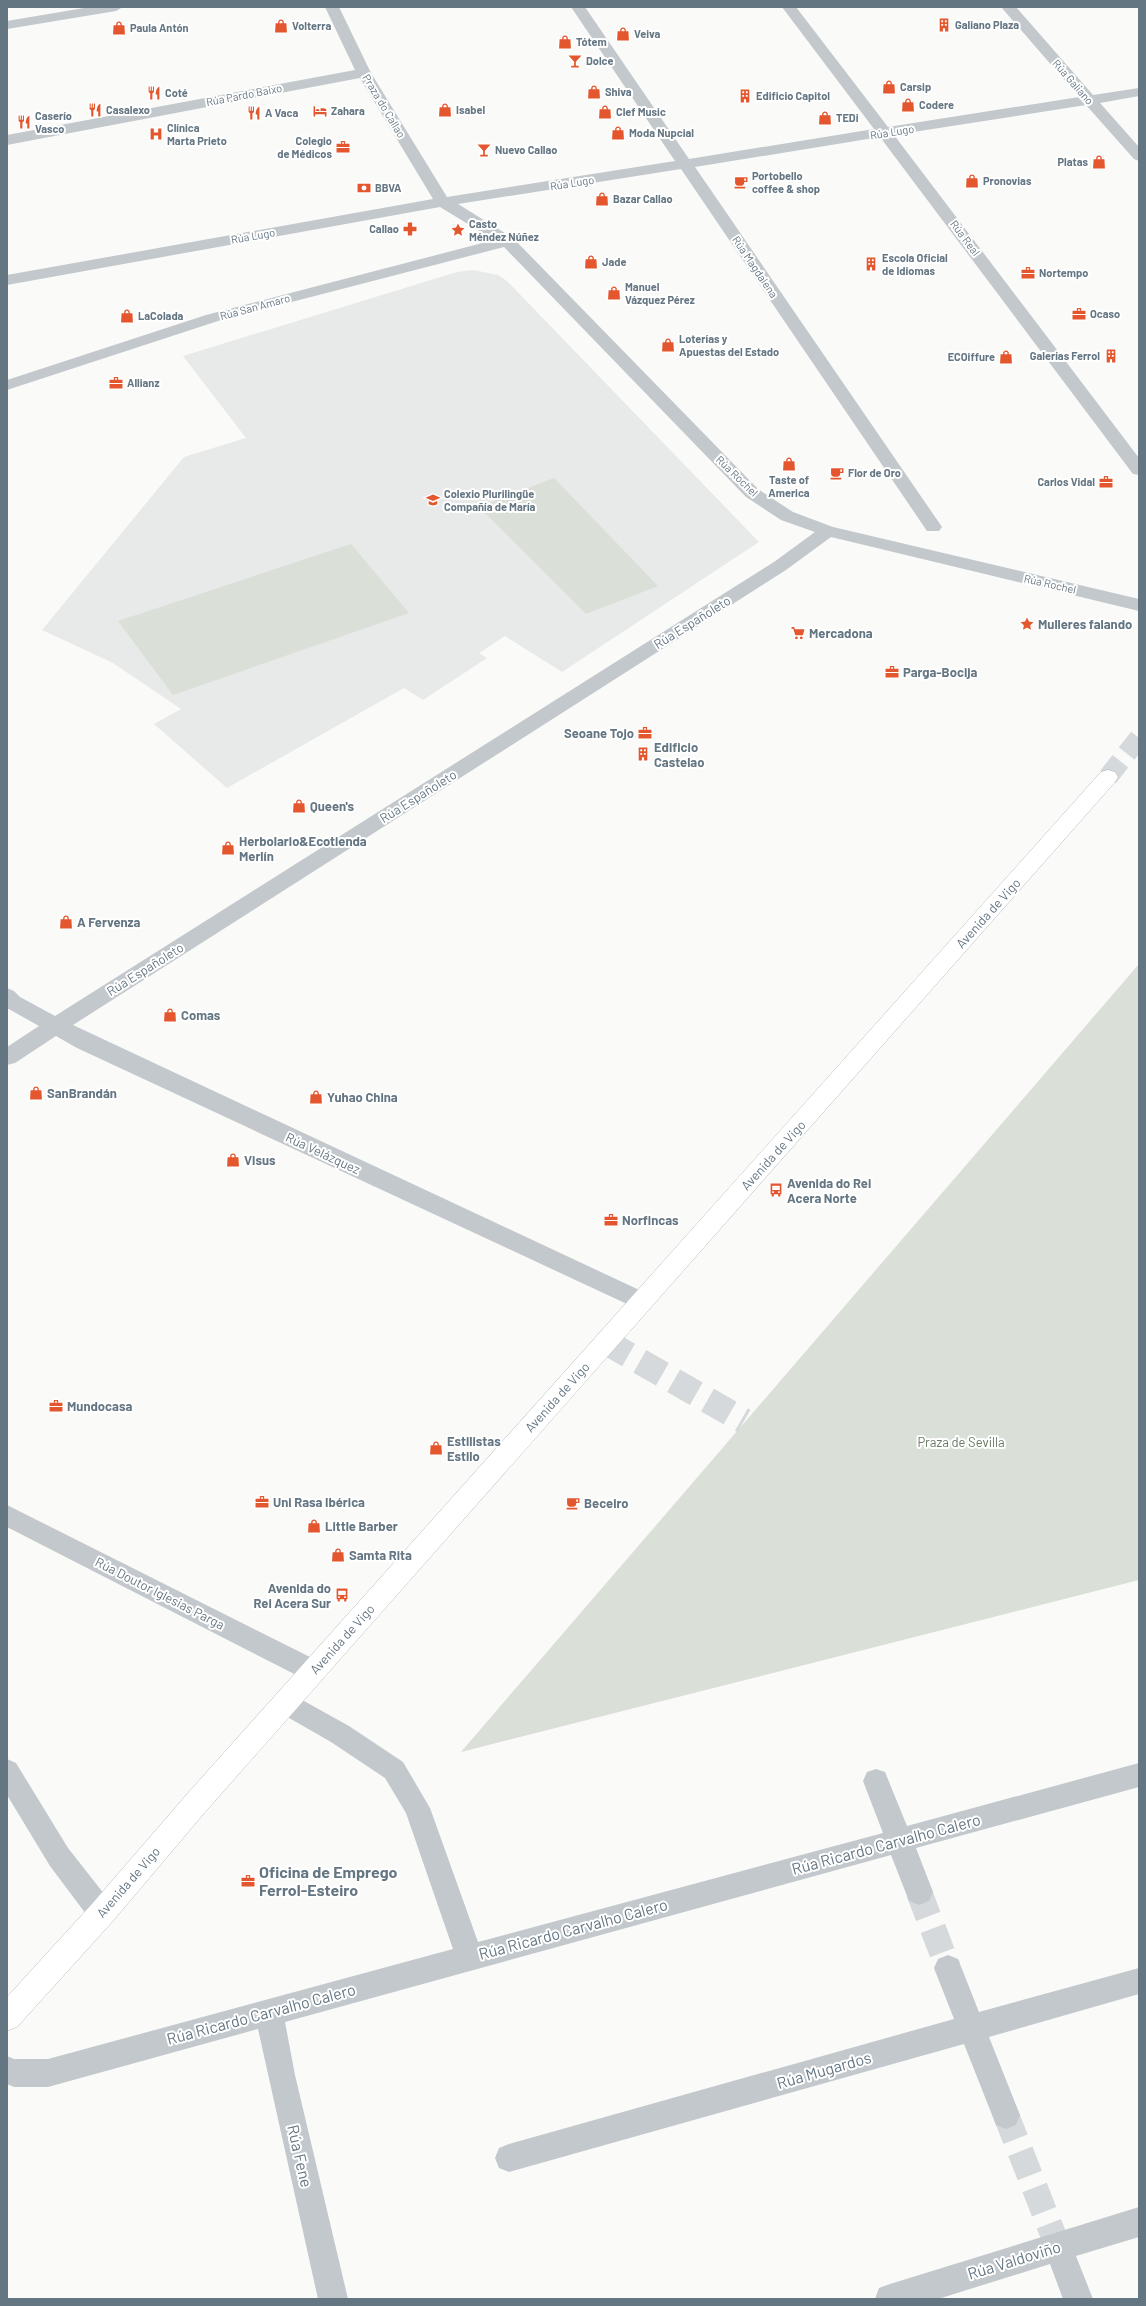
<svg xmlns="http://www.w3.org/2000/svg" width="1146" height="2306" font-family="Barlow,sans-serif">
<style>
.built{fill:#e8e9e9}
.green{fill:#dadfd7}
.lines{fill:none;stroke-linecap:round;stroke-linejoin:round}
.minor-tunnel{stroke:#d5d9db;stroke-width:26;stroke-dasharray:26 13;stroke-linecap:butt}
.major-tunnel{stroke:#d5d9db;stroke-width:20;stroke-dasharray:20 10;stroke-linecap:butt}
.major-casing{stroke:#b5babe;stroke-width:1}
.minor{fill:#c3c8cc;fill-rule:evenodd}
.major{fill:#fff;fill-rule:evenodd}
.labels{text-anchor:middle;stroke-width:4;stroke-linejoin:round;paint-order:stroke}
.far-poi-label{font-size:11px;font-weight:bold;fill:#657683;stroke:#fff;text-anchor:start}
.far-street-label{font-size:11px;fill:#657683;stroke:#fff}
.street-label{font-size:13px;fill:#657683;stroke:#fff}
.poi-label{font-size:13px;font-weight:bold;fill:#657683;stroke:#fff;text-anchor:start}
.park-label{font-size:13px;fill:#687a64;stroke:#fff}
.near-street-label{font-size:16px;fill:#657683;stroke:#fff}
.near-poi-label{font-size:16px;font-weight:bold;fill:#657683;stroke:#fff;text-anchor:start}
</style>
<rect width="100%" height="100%" fill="#fafaf8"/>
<path class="built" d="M 473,270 L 498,275 L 507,281 L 759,542 L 562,672 L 505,636 L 479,653 L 487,658 L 423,700 L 404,688 L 227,788 L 154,724 L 181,709 L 113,663 L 42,630 L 184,457 L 246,438 L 183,356 L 457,272 Z"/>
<g class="green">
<path d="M 554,478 L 658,586 L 586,614 L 479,507 Z"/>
<path d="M 351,544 L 409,613 L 173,695 L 118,621 Z"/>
<path d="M 1139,964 L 1139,1580 L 461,1752 Z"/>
</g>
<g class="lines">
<g class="minor-tunnel">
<path d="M 606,1342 L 744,1421"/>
<path d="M 919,1892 L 948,1968"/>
<path d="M 1006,2115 L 1058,2247"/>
</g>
<path class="major-tunnel" d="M 1108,777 L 1139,738"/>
<g class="major-casing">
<path id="major" d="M 1108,770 L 1115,772 L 1118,777 L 1115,782 L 206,1811 L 112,1922 L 17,2027 L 7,2031 L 7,1997 L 92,1904 L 188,1793 L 1101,772 Z"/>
</g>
<g class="minor">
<path d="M 90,7 L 123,7 L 116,11 L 7,29 L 7,21 Z"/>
<path d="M 325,7 L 339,7 L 371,73 L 447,197 L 675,161 L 571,7 L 585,7 L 689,159 L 874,129 L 782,7 L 796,7 L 888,127 L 1079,97 L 1001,7 L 1016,7 L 1093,95 L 1139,88 L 1139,96 L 1100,103 L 1139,147 L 1139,161 L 1134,159 L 1086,105 L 894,135 L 1139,458 L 1139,475 L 1133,474 L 880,137 L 695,167 L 942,527 L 939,531 L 927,531 L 681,169 L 458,204 L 513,238 L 758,489 L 793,512 L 833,527 L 1139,599 L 1139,611 L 831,537 L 786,570 L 73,1025 L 650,1295 L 654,1302 L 650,1309 L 642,1311 L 77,1048 L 56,1036 L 15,1063 L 7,1065 L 7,1047 L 39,1026 L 7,1008 L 7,988 L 14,991 L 20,997 L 55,1016 L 774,562 L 815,532 L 781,520 L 746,497 L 504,247 L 218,321 L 7,390 L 7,380 L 206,315 L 494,240 L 440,207 L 7,285 L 7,275 L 433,199 L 360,78 L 7,145 L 7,135 L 355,70 Z"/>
<path d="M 7,1505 L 322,1663 L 326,1671 L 322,1679 L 313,1682 L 304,1679 L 7,1527 Z"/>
<path d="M 286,1691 L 349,1726 L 403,1762 L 430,1808 L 478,1942 L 883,1833 L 863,1781 L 867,1772 L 876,1769 L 885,1772 L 907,1826 L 1139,1763 L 1139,1787 L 916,1848 L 933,1892 L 929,1901 L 919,1905 L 909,1901 L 891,1855 L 285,2022 L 295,2075 L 348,2299 L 318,2299 L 258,2029 L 48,2087 L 14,2087 L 7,2084 L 7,2056 L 14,2059 L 48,2059 L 453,1949 L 406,1813 L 385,1778 L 331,1742 L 277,1711 L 273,1703 L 277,1695 Z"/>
<path d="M 7,1759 L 16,1763 L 68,1848 L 112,1904 L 116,1913 L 112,1922 L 102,1926 L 92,1922 L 50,1866 L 7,1795 Z"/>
<path d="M 948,1955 L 958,1959 L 979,2012 L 1139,1968 L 1139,1994 L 989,2037 L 1020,2115 L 1016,2125 L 1006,2129 L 996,2125 L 964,2044 L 509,2172 L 499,2168 L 495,2158 L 499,2148 L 509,2144 L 954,2019 L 934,1968 L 938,1959 Z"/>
<path d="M 1139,2207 L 1139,2237 L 1076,2256 L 1093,2299 L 1063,2299 L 1050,2264 L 938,2299 L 875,2299 L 879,2288 L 890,2284 Z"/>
</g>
<use href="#major" class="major"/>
</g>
<defs>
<g id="building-bare" transform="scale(1.08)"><path d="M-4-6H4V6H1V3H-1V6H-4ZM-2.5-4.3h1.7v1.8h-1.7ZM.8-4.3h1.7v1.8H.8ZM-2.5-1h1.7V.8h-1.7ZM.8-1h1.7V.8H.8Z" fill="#e4572e" stroke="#fff" stroke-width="2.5" paint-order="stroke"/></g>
<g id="shop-bare" transform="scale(1.08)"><path d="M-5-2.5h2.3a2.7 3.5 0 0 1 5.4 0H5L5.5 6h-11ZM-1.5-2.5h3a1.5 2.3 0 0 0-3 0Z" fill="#e4572e" stroke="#fff" stroke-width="2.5" paint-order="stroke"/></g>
<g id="bar-bare" transform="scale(1.08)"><path d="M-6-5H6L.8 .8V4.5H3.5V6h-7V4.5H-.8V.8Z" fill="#e4572e" stroke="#fff" stroke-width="2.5" paint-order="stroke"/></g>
<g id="restaurant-bare" transform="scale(1.08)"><path d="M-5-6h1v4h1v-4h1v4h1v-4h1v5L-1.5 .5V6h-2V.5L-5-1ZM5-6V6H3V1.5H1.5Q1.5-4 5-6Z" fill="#e4572e" stroke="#fff" stroke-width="2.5" paint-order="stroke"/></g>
<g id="hotel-bare" transform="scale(1.08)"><path d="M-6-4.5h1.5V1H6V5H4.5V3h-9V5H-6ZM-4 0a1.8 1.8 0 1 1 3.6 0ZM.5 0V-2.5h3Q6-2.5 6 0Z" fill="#e4572e" stroke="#fff" stroke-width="2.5" paint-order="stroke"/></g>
<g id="hospital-bare" transform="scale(1.08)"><path d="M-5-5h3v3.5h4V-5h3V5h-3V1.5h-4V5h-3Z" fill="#e4572e" stroke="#fff" stroke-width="2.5" paint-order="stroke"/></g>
<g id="office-bare" transform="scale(1.08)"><path d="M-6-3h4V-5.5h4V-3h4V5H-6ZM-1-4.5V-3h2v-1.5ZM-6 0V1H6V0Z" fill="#e4572e" stroke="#fff" stroke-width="2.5" paint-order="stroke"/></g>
<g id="cafe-bare" transform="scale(1.08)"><path d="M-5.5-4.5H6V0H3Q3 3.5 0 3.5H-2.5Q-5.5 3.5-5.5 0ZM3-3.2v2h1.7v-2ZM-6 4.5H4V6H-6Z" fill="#e4572e" stroke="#fff" stroke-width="2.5" paint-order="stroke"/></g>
<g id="bank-bare" transform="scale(1.08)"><path d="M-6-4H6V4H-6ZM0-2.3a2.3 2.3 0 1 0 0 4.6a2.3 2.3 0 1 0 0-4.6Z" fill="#e4572e" stroke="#fff" stroke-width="2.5" paint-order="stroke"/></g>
<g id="pharmacy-bare" transform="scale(1.08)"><path d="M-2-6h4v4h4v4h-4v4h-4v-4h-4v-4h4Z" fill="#e4572e" stroke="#fff" stroke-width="2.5" paint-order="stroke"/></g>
<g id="sight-bare" transform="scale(1.08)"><path d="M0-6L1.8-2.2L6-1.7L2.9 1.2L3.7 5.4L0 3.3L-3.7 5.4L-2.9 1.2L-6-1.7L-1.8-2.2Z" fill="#e4572e" stroke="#fff" stroke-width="2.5" paint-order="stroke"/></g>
<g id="school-bare" transform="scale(1.08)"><path d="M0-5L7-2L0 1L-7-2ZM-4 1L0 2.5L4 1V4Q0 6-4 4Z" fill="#e4572e" stroke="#fff" stroke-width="2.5" paint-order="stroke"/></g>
<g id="supermarket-bare" transform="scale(1.08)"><path d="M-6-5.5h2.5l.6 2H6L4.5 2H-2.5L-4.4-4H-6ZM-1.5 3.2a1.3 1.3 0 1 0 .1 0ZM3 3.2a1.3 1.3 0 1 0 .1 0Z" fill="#e4572e" stroke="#fff" stroke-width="2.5" paint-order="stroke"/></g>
<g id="bus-bare" transform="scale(1.08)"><path d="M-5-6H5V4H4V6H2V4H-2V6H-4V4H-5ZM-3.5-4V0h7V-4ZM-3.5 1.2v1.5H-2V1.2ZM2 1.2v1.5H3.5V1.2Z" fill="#e4572e" stroke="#fff" stroke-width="2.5" paint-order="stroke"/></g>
</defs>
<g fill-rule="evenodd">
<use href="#building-bare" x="944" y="25"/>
<use href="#shop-bare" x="281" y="26"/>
<use href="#shop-bare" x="119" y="28"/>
<use href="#shop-bare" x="623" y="34"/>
<use href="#shop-bare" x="565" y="42"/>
<use href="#bar-bare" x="575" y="61"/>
<use href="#shop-bare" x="889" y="87"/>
<use href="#shop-bare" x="594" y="92"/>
<use href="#restaurant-bare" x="154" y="93"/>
<use href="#building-bare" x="745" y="96"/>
<use href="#shop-bare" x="908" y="105"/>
<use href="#restaurant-bare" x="95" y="110"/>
<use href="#shop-bare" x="445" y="110"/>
<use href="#hotel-bare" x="320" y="111"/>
<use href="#shop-bare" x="605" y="112"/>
<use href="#restaurant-bare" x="254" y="113"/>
<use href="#shop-bare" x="825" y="118"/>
<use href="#restaurant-bare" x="24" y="122"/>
<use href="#shop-bare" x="618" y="133"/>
<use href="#hospital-bare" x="156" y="134"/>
<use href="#office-bare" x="343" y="147"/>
<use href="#bar-bare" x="484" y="150"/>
<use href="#shop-bare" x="1099" y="162"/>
<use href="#shop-bare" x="972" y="181"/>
<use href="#cafe-bare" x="741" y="182"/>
<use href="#bank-bare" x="364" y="188"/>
<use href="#shop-bare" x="602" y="199"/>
<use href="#pharmacy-bare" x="410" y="229"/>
<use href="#sight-bare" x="458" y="230"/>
<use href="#shop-bare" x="591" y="262"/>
<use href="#building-bare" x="871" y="264"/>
<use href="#office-bare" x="1028" y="273"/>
<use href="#shop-bare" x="614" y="293"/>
<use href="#office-bare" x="1079" y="314"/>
<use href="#shop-bare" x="127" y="316"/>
<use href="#shop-bare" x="668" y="345"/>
<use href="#building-bare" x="1111" y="356"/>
<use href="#shop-bare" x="1006" y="357"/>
<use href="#office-bare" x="116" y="383"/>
<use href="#shop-bare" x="789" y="464"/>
<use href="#cafe-bare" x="837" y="473"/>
<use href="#office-bare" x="1106" y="482"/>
<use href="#school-bare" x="433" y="500"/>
<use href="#sight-bare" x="1027" y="624"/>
<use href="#supermarket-bare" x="798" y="633"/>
<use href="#office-bare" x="892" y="672"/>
<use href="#office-bare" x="645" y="733"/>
<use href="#building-bare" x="643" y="754"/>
<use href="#shop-bare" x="299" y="806"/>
<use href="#shop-bare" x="228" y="848"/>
<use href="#shop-bare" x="66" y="922"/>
<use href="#shop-bare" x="170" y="1015"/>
<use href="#shop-bare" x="36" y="1093"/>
<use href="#shop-bare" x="316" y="1097"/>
<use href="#shop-bare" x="233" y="1160"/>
<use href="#bus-bare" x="776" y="1190"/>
<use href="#office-bare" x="611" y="1220"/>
<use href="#office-bare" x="56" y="1406"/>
<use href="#shop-bare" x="436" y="1448"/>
<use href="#office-bare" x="262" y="1502"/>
<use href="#cafe-bare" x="573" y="1503"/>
<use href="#shop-bare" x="314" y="1526"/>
<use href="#shop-bare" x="338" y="1555"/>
<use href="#bus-bare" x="342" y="1595"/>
<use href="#office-bare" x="248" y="1881"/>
</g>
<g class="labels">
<g class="far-poi-label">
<text x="955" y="29">Galiano Plaza</text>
<text x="292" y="30">Volterra</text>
<text x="130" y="32">Paula Antón</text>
<text x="634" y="38">Veiva</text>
<text x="576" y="46">Tótem</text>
<text x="586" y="65">Dolce</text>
<text x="900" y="91">Carsip</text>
<text x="605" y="96">Shiva</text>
<text x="165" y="97">Coté</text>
<text x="756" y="100">Edificio Capitol</text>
<text x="919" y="109">Codere</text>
<text x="106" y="114">Casalexo</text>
<text x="456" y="114">Isabel</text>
<text x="331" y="115">Zahara</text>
<text x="616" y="116">Clef Music</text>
<text x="265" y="117">A Vaca</text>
<text x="35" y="120">Caserío<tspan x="35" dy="13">Vasco</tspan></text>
<text x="836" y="122">TEDi</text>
<text x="167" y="132">Clínica<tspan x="167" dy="13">Marta Prieto</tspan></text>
<text x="629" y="137">Moda Nupcial</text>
<text x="332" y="145" text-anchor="end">Colegio<tspan x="332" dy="13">de Médicos</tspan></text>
<text x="495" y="154">Nuevo Callao</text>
<text x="1088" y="166" text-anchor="end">Platas</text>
<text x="752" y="180">Portobello<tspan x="752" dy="13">coffee &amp; shop</tspan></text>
<text x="983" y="185">Pronovias</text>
<text x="375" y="192">BBVA</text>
<text x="613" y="203">Bazar Callao</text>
<text x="469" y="228">Casto<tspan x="469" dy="13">Méndez Núñez</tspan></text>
<text x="399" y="233" text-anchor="end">Callao</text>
<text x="882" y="262">Escola Oficial<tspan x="882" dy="13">de Idiomas</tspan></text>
<text x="602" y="266">Jade</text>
<text x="1039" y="277">Nortempo</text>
<text x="625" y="291">Manuel<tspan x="625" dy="13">Vázquez Pérez</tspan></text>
<text x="1090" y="318">Ocaso</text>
<text x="138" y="320">LaColada</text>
<text x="679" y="343">Loterías y<tspan x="679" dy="13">Apuestas del Estado</tspan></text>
<text x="1100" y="360" text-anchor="end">Galerías Ferrol</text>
<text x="995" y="361" text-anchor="end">ECOiffure</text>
<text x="127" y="387">Allianz</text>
<text x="848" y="477">Flor de Oro</text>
<text x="789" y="484" text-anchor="middle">Taste of<tspan x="789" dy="13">America</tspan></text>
<text x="1095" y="486" text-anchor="end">Carlos Vidal</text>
<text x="444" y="498">Colexio Plurilingüe<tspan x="444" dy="13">Compañía de María</tspan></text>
</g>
<g class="far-street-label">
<text transform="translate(1073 82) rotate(49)" y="4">Rúa Galiano</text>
<text transform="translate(244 95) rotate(-11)" y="4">Rúa Pardo Baixo</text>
<text transform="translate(384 106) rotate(59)" y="4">Praza do Callao</text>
<text transform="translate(892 132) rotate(-9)" y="4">Rúa Lugo</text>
<text transform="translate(572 183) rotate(-9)" y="4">Rúa Lugo</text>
<text transform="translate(253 236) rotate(-10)" y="4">Rúa Lugo</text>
<text transform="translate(965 238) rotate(53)" y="4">Rúa Real</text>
<text transform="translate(755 267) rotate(56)" y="4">Rúa Magdalena</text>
<text transform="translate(255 307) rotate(-15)" y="4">Rúa San Amaro</text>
<text transform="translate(737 476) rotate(44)" y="4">Rúa Rochel</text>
<text transform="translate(1050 584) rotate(13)" y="4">Rúa Rochel</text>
</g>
<g class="street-label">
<text transform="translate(692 622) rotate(-32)" y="5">Rúa Españoleto</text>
<text transform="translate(418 796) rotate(-32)" y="5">Rúa Españoleto</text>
<text transform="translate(988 913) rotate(-48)" y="5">Avenida de Vigo</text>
<text transform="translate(145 969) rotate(-32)" y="5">Rúa Españoleto</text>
<text transform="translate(323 1153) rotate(25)" y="5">Rúa Velázquez</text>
<text transform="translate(773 1155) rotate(-48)" y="5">Avenida de Vigo</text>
<text transform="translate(557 1397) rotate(-48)" y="5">Avenida de Vigo</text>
<text transform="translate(160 1593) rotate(27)" y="5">Rúa Doutor Iglesias Parga</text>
<text transform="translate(342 1639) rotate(-48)" y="5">Avenida de Vigo</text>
<text transform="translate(128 1882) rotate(-49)" y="5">Avenida de Vigo</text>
</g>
<g class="poi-label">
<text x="1038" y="629">Mulleres falando</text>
<text x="809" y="638">Mercadona</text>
<text x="903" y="677">Parga-Bocija</text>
<text x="634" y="738" text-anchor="end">Seoane Tojo</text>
<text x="654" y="752">Edificio<tspan x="654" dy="15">Castelao</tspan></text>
<text x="310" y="811">Queen's</text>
<text x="239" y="846">Herbolario&amp;Ecotienda<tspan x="239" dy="15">Merlín</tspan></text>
<text x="77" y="927">A Fervenza</text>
<text x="181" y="1020">Comas</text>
<text x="47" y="1098">SanBrandán</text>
<text x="327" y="1102">Yuhao China</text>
<text x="244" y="1165">Visus</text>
<text x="787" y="1188">Avenida do Rei<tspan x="787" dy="15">Acera Norte</tspan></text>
<text x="622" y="1225">Norfincas</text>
<text x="67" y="1411">Mundocasa</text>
<text x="447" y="1446">Estilistas<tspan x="447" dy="15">Estilo</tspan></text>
<text x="273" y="1507">Uni Rasa Ibérica</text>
<text x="584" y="1508">Beceiro</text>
<text x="325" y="1531">Little Barber</text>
<text x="349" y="1560">Samta Rita</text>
<text x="331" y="1593" text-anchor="end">Avenida do<tspan x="331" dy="15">Rei Acera Sur</tspan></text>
</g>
<g class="park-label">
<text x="961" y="1447">Praza de Sevilla</text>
</g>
<g class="near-street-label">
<text transform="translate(886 1844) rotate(-15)" y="6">Rúa Ricardo Carvalho Calero</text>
<text transform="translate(573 1929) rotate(-15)" y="6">Rúa Ricardo Carvalho Calero</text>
<text transform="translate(261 2014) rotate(-15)" y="6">Rúa Ricardo Carvalho Calero</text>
<text transform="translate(824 2070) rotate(-16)" y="6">Rúa Mugardos</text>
<text transform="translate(300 2156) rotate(77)" y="6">Rúa Fene</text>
<text transform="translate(1014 2260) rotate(-17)" y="6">Rúa Valdoviño</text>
</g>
<g class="near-poi-label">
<text x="259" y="1878">Oficina de Emprego<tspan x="259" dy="18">Ferrol-Esteiro</tspan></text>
</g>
</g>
<rect width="1146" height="2306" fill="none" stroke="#657683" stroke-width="16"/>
</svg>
